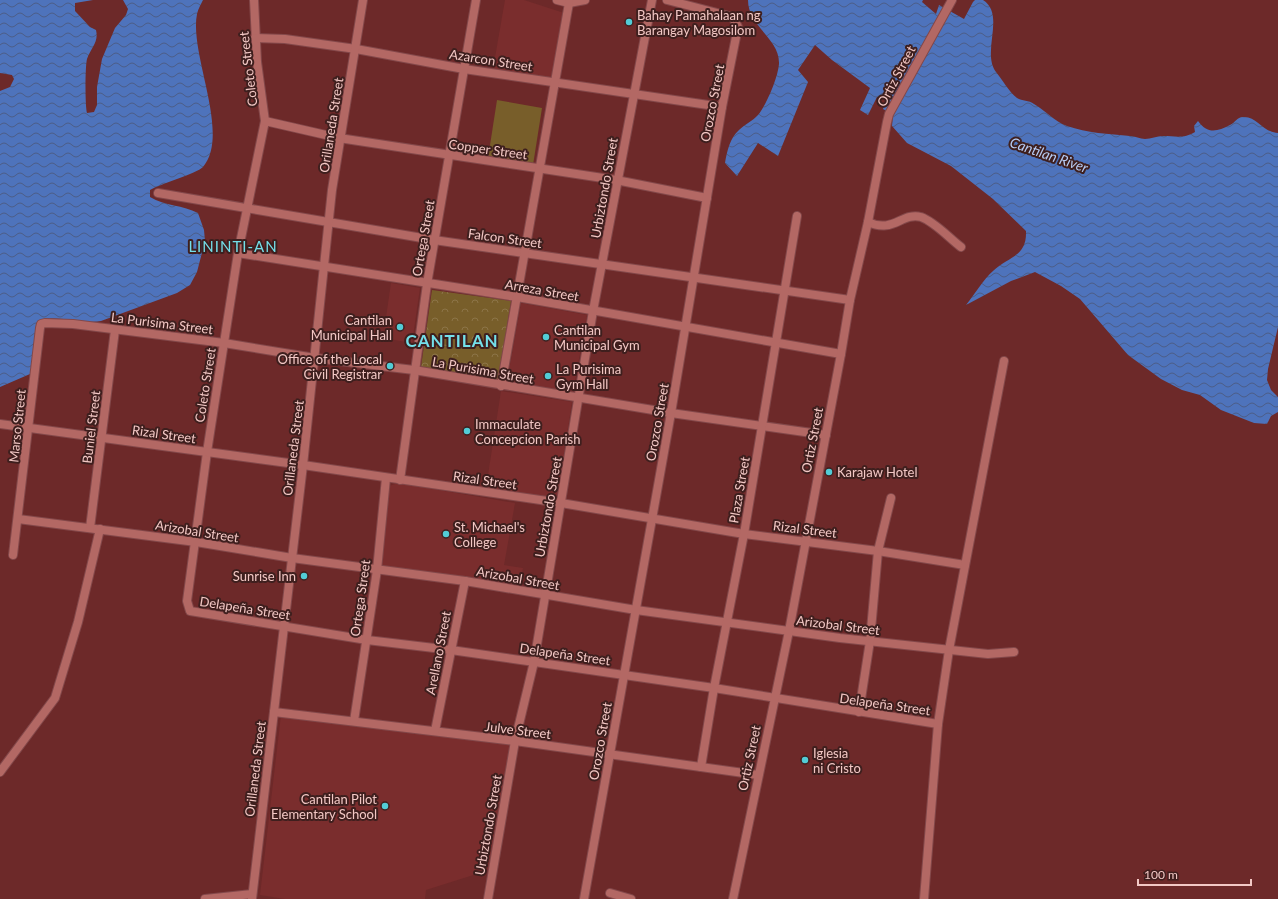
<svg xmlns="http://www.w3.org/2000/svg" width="1278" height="899" font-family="Lato,sans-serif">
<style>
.built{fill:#7a2d2d}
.grass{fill:#785e2a}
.park{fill:url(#park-crowns)}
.water{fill:url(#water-waves)}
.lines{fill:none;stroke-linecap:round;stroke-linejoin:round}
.minor-casing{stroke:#83484a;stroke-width:10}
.minor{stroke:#b36864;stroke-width:8}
.poi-dot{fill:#52ccd6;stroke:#3e1f1e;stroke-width:1.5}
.labels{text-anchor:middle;stroke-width:4;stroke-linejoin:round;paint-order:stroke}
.poi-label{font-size:13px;fill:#f3c8c5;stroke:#3e1f1e;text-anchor:start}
.street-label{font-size:13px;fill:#f3c8c5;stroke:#3e1f1e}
.water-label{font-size:14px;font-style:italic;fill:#b7ccf4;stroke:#3e1f1e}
.quarter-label{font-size:15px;letter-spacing:1px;fill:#74dfe9;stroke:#3e1f1e}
.district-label{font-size:17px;font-weight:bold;letter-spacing:1px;fill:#74dfe9;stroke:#3e1f1e}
</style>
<defs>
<pattern id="park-crowns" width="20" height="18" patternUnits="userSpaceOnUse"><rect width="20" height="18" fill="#785e2a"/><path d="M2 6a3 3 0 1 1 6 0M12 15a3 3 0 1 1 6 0" fill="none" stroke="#8c7447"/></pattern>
<pattern id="water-waves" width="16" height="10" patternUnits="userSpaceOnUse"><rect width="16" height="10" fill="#4e73bc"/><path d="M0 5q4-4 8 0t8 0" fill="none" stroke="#4c5d88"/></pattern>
</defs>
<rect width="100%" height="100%" fill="#6d2929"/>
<g class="built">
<path d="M 505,0 L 524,0 L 564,13 L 552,78 L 493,69 Z"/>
<path d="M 391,283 L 420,288 L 412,343 L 383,338 Z"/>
<path d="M 521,303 L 587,315 L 573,392 L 507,382 Z"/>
<path d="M 501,391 L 572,402 L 557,499 L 486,488 Z"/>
<path d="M 398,483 L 515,503 L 504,565 L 523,568 L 519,586 L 380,566 L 389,486 Z"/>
<path d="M 281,715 L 512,743 L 489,870 L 426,890 L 425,899 L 285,899 L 260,895 Z"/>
</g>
<path class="grass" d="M 497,100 L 542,108 L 533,165 L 488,158 Z"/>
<path class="park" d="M 432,290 L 511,301 L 498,380 L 421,367 Z"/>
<g class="water">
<path d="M 0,0 L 93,0 L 75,3 L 75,11 L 90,27 L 96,30 C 99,42 91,48 87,59 C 85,67 85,106 87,113 L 94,112 L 97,105 L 97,87 L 102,59 L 115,28 L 126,15 L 128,9 L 123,0 L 203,0 C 201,4 198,9 197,14 C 189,54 231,134 203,167 C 196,174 162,183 150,190 L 150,197 C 165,206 183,205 198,213 L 204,230 L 205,241 L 197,272 L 190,285 L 177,293 L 101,321 C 84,325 50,312 37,323 L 34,364 L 30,374 L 0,387 L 0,91 L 10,87 L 14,79 L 12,75 L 0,73 Z"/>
<path d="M 748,0 L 923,0 L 922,2 L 936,14 L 939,5 L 964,19 L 973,2 L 975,0 L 983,0 C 1006,15 981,52 996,72 C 1002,79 1009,92 1017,98 C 1022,101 1029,100 1034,104 C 1046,111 1054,121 1067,126 C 1087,133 1109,134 1130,136 C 1135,136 1140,139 1145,139 C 1151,139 1157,136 1163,136 C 1175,136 1184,139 1195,132 L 1194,126 L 1198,121 C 1207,134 1217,132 1230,125 C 1235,123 1237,117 1243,117 C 1257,116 1262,132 1278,133 L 1278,327 L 1268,369 L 1267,380 L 1271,390 L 1278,397 L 1278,412 L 1271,416 L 1267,424 L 1254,423 L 1221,410 L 1200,395 L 1182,390 L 1161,379 L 1128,355 L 1080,299 L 1061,286 L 1035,272 L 1011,281 L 966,305 C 975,294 983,280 993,271 C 1009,256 1027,257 1026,231 L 993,199 L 951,166 L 907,143 L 892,126 L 893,115 L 883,109 L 886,100 L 877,97 L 868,115 L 860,110 L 870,88 L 832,60 L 815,45 L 798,70 L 808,82 L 778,156 L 758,143 L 737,176 L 725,163 C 727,151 730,138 739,130 C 745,124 753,121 758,115 C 767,104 778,77 779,64 C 780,38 748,27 748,0 Z"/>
</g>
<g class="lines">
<g class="minor-casing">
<g id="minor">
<path d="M 254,0 L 257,62 L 265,121 L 238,253 L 207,452 L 187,601 L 190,611 L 367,640 L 451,650 L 714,688 L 938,724"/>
<path d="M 557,0 L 569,3 L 585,0"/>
<path d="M 255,38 L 285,39 L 356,49 L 464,69 L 722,107"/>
<path d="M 265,121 L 339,138 L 616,180 L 707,198"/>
<path d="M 158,193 L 434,240 L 850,300"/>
<path d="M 868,222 C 893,234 902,212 921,217 C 935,222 949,238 961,247"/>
<path d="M 238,253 L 517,297 L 841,354"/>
<path d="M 501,386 L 569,3"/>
<path d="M 0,424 L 303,465 L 561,503 L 744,534 L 878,551 L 965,565"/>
<path d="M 400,480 L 427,284 L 476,0"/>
<path d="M 18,519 L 196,542 L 292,558 L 465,581 L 636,610 L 840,638 L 988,654 L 1014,652"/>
<path d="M 90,528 L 115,330"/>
<path d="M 13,555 L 40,328 L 41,324 L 45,323 L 73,324 L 224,343 L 315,358 L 414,370 L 671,413 L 826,435"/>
<path d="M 274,712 L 515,741 L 758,775"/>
<path d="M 859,712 L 870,641 L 878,551 L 891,498"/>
<path d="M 354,721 L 377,570 L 386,478"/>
<path d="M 435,731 L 465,581"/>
<path d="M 701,767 L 714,688 L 744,534 L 797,216"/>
<path d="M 0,772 L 55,698 L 78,622 L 100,529"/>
<path d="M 610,893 L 631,899"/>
<path d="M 205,899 L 252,894"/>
<path d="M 252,899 L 303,465 L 332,190 L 363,0"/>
<path d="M 488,899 L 515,741 L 534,662 L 593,311 L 652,0"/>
<path d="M 584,899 L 671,413 L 722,107 L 738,27 L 733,18 L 725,15 L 667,0"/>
<path d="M 733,899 L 789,631 L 841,354 L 850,300 L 868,222 L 887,122 L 889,114 L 952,0"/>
<path d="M 924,899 L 938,724 L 949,650 L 1004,361"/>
</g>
</g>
<use href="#minor" class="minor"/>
</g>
<g class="poi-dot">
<circle cx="629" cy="22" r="4"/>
<circle cx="400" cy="327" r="4"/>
<circle cx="546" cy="337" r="4"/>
<circle cx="390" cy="366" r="4"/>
<circle cx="548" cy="376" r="4"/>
<circle cx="467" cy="431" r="4"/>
<circle cx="829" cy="472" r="4"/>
<circle cx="446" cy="534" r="4"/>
<circle cx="304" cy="576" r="4"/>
<circle cx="805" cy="760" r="4"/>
<circle cx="385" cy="806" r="4"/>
</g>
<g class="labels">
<g class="poi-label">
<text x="637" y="20">Bahay Pamahalaan ng<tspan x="637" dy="15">Barangay Magosilom</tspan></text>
<text x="392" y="325" text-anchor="end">Cantilan<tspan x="392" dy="15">Municipal Hall</tspan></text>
<text x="554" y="335">Cantilan<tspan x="554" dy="15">Municipal Gym</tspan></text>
<text x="382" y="364" text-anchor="end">Office of the Local<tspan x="382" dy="15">Civil Registrar</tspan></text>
<text x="556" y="374">La Purisima<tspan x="556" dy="15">Gym Hall</tspan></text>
<text x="475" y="429">Immaculate<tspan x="475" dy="15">Concepcion Parish</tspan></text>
<text x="837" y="477">Karajaw Hotel</text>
<text x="454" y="532">St. Michael's<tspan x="454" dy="15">College</tspan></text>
<text x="296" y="581" text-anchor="end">Sunrise Inn</text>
<text x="813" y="758">Iglesia<tspan x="813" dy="15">ni Cristo</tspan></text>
<text x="377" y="804" text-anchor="end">Cantilan Pilot<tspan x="377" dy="15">Elementary School</tspan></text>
</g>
<g class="street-label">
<text transform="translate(491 60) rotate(9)" y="5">Azarcon Street</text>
<text transform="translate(248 69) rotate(-97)" y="5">Coleto Street</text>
<text transform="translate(896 76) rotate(-62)" y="5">Ortiz Street</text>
<text transform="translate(712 103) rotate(-79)" y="5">Orozco Street</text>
<text transform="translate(331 125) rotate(-81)" y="5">Orillaneda Street</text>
<text transform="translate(488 149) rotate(8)" y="5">Copper Street</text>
<text transform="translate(604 188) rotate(-80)" y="5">Urbiztondo Street</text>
<text transform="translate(423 238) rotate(-80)" y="5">Ortega Street</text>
<text transform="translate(505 238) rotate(8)" y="5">Falcon Street</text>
<text transform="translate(542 290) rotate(10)" y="5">Arreza Street</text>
<text transform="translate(162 323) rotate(7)" y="5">La Purisima Street</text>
<text transform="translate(483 370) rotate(10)" y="5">La Purisima Street</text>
<text transform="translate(205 385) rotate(-81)" y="5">Coleto Street</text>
<text transform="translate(657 422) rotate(-80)" y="5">Orozco Street</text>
<text transform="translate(17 426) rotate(-84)" y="5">Marso Street</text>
<text transform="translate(91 427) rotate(-83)" y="5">Buniel Street</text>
<text transform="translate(164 434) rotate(8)" y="5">Rizal Street</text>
<text transform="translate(812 440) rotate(-79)" y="5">Ortiz Street</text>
<text transform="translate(293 448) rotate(-83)" y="5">Orillaneda Street</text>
<text transform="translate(485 480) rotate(8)" y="5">Rizal Street</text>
<text transform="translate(739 490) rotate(-80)" y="5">Plaza Street</text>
<text transform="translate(548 507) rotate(-80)" y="5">Urbiztondo Street</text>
<text transform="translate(805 529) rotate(7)" y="5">Rizal Street</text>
<text transform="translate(197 531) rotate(9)" y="5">Arizobal Street</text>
<text transform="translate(518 578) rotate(10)" y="5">Arizobal Street</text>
<text transform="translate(360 598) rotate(-82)" y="5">Ortega Street</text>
<text transform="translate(245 608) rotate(9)" y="5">Delapeña Street</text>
<text transform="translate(838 625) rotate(7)" y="5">Arizobal Street</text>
<text transform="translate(438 653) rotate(-79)" y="5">Arellano Street</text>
<text transform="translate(565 654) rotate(8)" y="5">Delapeña Street</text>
<text transform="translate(885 704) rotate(8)" y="5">Delapeña Street</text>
<text transform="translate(518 730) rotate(7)" y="5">Julve Street</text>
<text transform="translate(600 741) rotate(-80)" y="5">Orozco Street</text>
<text transform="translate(749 758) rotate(-78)" y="5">Ortiz Street</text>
<text transform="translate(255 769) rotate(-83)" y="5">Orillaneda Street</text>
<text transform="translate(488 825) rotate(-80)" y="5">Urbiztondo Street</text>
</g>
<g class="water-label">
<text transform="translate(1049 155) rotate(19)" y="5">Cantilan River</text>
</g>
<g class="quarter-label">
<text x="233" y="252">LININTI-AN</text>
</g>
<g class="district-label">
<text x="452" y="347">CANTILAN</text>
</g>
</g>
<path d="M1138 879v6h113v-6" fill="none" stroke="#f3c8c5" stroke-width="2"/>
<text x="1144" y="879" font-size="12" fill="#f3c8c5" stroke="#3e1f1e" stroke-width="3" paint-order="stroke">100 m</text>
</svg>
